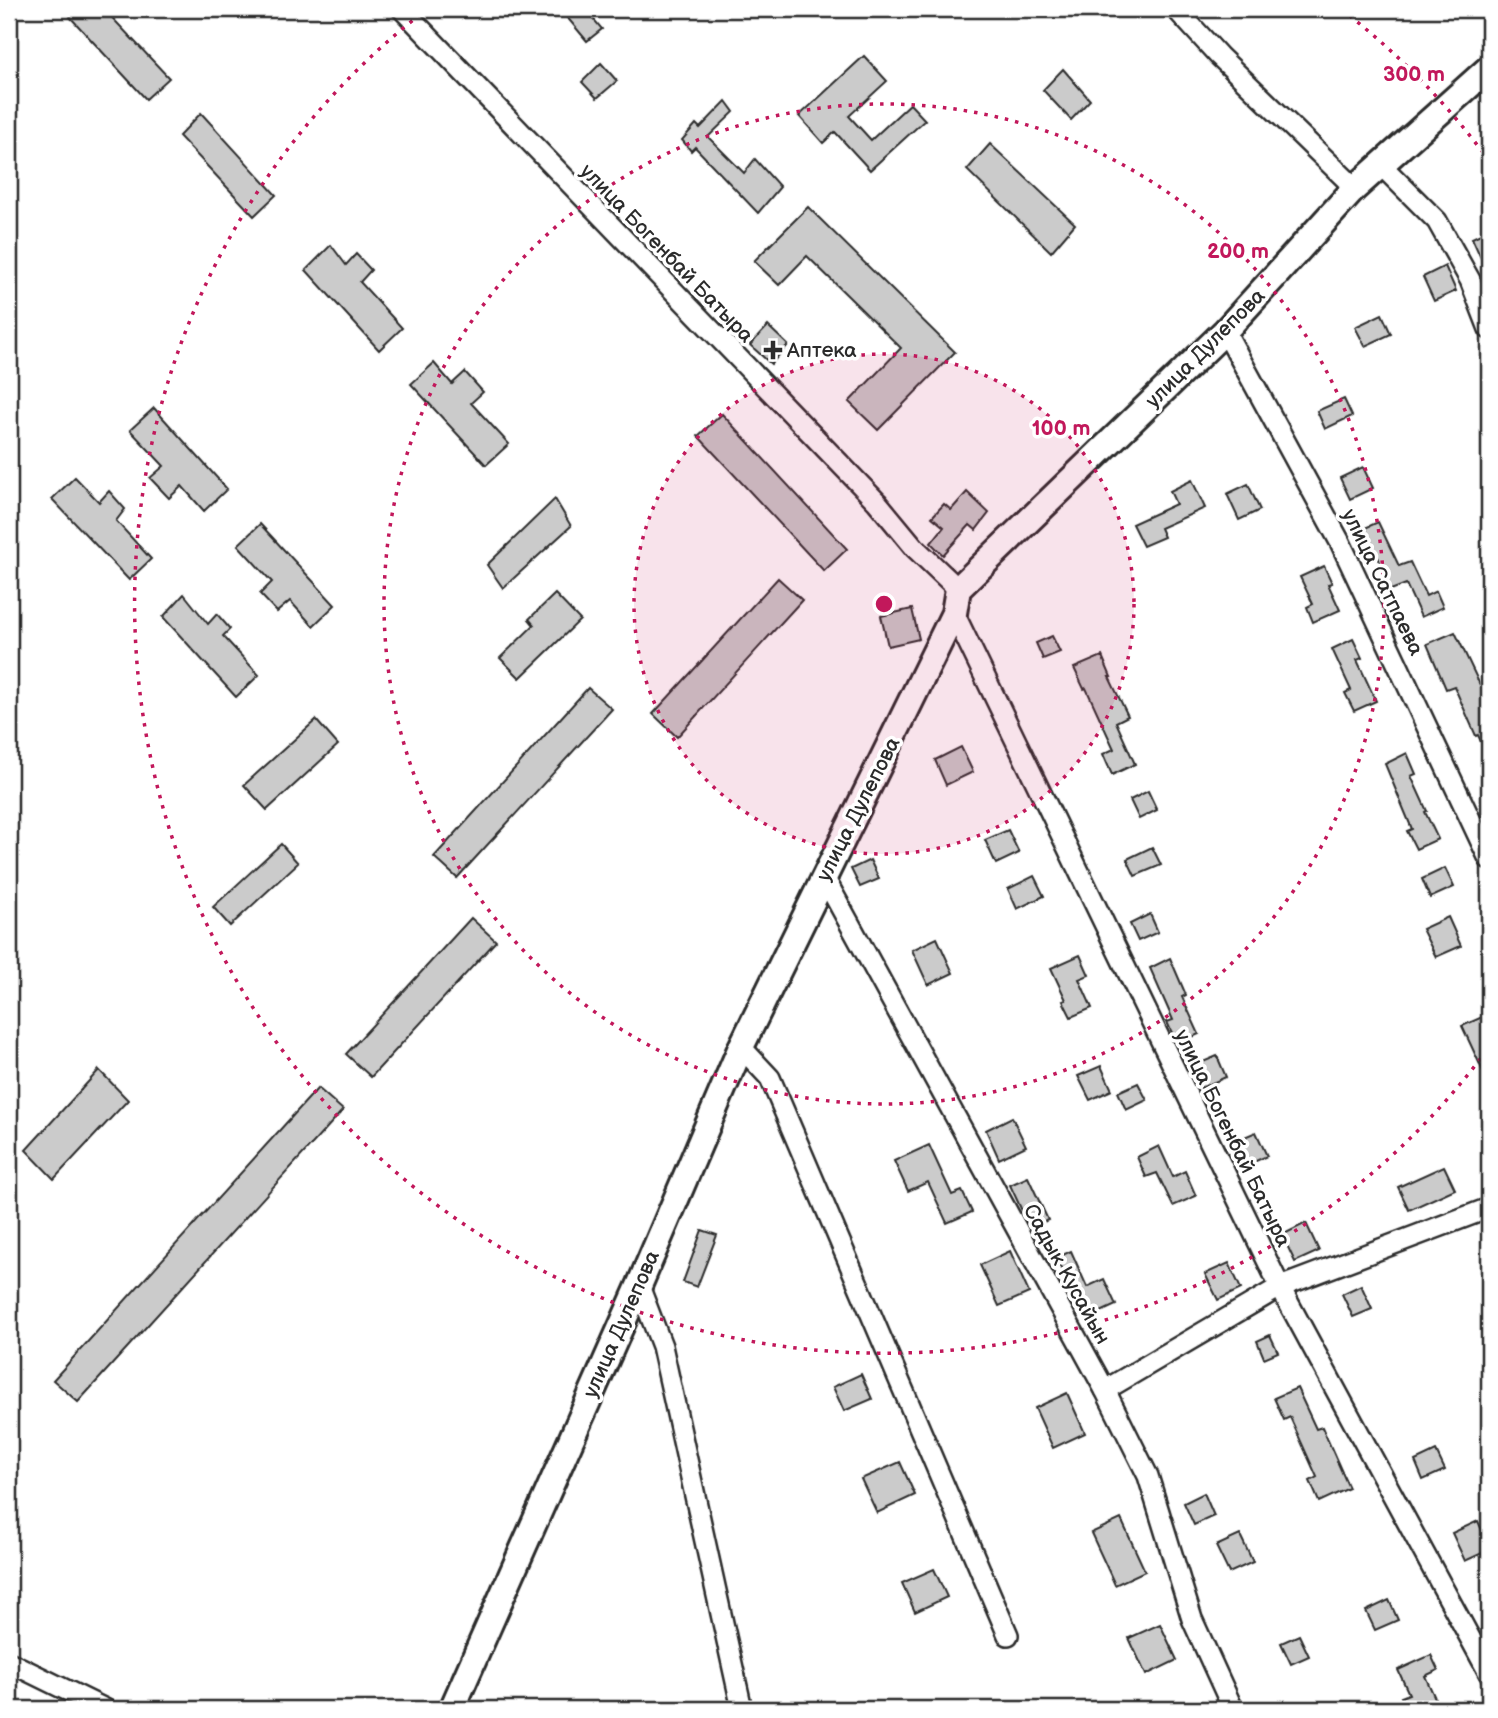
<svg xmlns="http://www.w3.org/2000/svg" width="1498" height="1718" font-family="'Balsamiq Sans',sans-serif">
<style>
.building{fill:#cbcbcb;stroke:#2b2b2b;stroke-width:2}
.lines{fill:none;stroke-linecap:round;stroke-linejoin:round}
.minor-casing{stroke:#2b2b2b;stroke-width:24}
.tertiary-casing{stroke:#2b2b2b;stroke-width:30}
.minor{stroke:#fff;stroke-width:19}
.tertiary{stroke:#fff;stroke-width:24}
.ring{fill:none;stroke:#c2185b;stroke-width:3.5;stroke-dasharray:3.5 7}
.poi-dot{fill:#2b2b2b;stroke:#fff;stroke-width:2.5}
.labels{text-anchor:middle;stroke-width:7;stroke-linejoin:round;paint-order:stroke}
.street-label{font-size:21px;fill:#2b2b2b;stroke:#fff}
.poi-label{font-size:21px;fill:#2b2b2b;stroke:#fff;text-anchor:start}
.centre{fill:#c2185b;stroke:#fff;stroke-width:3.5}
.ring-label{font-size:21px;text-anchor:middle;font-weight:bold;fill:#c2185b;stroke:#fff;stroke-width:7;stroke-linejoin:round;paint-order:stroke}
</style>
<rect width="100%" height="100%" fill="#fff"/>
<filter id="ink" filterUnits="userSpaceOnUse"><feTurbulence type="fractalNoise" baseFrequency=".0143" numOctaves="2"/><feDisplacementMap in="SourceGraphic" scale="14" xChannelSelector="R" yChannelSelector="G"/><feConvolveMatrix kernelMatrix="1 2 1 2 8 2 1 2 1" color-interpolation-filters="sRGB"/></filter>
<g filter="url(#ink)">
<g class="building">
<path d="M 79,9 L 104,9 L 169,78 L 146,99 L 70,17 Z"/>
<path d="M 560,9 L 585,9 L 602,29 L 587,41 Z"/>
<path d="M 864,56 L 887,81 L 849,116 L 871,140 L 910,104 L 925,120 L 870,170 L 835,132 L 823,143 L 799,116 Z"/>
<path d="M 601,63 L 617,81 L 597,98 L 582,82 Z"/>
<path d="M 1063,69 L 1090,100 L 1071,120 L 1043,90 Z"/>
<path d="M 726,101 L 734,112 L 708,137 L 744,173 L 755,159 L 780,187 L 758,213 L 695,147 L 691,151 L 682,140 L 696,124 L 700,128 Z"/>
<path d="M 201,113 L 276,195 L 254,216 L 179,136 Z"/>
<path d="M 990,144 L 1075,224 L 1051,252 L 967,170 Z"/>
<path d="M 808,207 L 955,352 L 878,430 L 849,402 L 901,348 L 807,256 L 779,285 L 754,261 Z"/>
<path d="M 1489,230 L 1489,276 L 1472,238 Z"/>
<path d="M 331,245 L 346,265 L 356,254 L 371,270 L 360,282 L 402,328 L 379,350 L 306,270 Z"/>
<path d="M 1445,266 L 1456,291 L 1434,301 L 1423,277 Z"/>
<path d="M 1382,314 L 1391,334 L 1365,346 L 1355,327 Z"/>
<path d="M 768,326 L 788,345 L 771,364 L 750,345 Z"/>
<path d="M 434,363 L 452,384 L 465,372 L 483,392 L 471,403 L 509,444 L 486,465 L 411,384 Z"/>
<path d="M 1344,399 L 1352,416 L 1325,429 L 1317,411 Z"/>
<path d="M 154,408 L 227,489 L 204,511 L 182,486 L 169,498 L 150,478 L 164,466 L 130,430 Z"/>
<path d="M 722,414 L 847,549 L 824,571 L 698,436 Z"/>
<path d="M 1363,467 L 1373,488 L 1350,499 L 1340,478 Z"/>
<path d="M 75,477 L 99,502 L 109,491 L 125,509 L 116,521 L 151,559 L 129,580 L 52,499 Z"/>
<path d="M 1192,480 L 1205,508 L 1160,528 L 1164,537 L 1143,546 L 1132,524 L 1176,504 L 1170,491 Z"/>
<path d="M 1248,484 L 1260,510 L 1239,520 L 1227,494 Z"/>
<path d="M 967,492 L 989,513 L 976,530 L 970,525 L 943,555 L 931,543 L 944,527 L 932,517 L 944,504 L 951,510 Z"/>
<path d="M 555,499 L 571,526 L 503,588 L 487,565 Z"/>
<path d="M 1378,522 L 1399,566 L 1410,562 L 1426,596 L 1436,591 L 1443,607 L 1421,617 L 1406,584 L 1391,590 L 1383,573 L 1385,573 L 1365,528 Z"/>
<path d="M 260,524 L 335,605 L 313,626 L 290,601 L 277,612 L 260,594 L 272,582 L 238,545 Z"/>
<path d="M 1324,566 L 1332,583 L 1328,584 L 1340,610 L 1313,622 L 1307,607 L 1313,604 L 1300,577 Z"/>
<path d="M 778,578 L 802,600 L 677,737 L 653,714 Z"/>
<path d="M 184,594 L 208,624 L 217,614 L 230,629 L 223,636 L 259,675 L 236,697 L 163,617 Z"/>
<path d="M 555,594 L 580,620 L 520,678 L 500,658 L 534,625 L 529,619 Z"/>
<path d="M 912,609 L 919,639 L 888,646 L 881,616 Z"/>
<path d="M 1455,632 L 1480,685 L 1484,683 L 1489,695 L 1489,759 L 1478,735 L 1476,736 L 1454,686 L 1446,689 L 1427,644 Z"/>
<path d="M 1052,636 L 1060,652 L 1043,659 L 1036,643 Z"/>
<path d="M 1353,639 L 1362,658 L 1357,660 L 1376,701 L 1354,711 L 1345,693 L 1351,690 L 1332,649 Z"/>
<path d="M 1102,656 L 1111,677 L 1109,677 L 1128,716 L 1116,722 L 1135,764 L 1112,775 L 1103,754 L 1114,749 L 1086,688 L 1084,689 L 1074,668 Z"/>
<path d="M 588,688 L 612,709 L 457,878 L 434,857 Z"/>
<path d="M 316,720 L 338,745 L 267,810 L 244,785 Z"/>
<path d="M 961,747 L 973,772 L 946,785 L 935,760 Z"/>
<path d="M 1407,753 L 1416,774 L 1411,776 L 1427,811 L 1425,812 L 1438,839 L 1416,849 L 1407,831 L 1412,829 L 1385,764 Z"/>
<path d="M 1148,791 L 1157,810 L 1139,819 L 1130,800 Z"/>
<path d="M 1008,830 L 1019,853 L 996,864 L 985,840 Z"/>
<path d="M 281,844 L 298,863 L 230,926 L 213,907 Z"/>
<path d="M 1152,847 L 1161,865 L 1135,876 L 1127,859 Z"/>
<path d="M 870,860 L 879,879 L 860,887 L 851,869 Z"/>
<path d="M 1445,868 L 1454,887 L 1430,898 L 1422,879 Z"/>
<path d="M 1034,876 L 1044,896 L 1017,909 L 1008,889 Z"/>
<path d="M 1150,914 L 1158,932 L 1138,941 L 1130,924 Z"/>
<path d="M 1448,917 L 1461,946 L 1436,957 L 1422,929 Z"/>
<path d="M 471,918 L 496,941 L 371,1077 L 346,1054 Z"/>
<path d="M 937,938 L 953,973 L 928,985 L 912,950 Z"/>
<path d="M 1080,955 L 1089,975 L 1079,979 L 1092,1008 L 1071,1017 L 1063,1001 L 1066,1000 L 1051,968 Z"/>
<path d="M 1170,958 L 1186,995 L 1182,997 L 1199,1034 L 1177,1044 L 1167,1022 L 1173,1020 L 1150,968 Z"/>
<path d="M 1489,1014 L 1489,1084 L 1462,1026 Z"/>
<path d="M 1217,1056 L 1226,1077 L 1201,1088 L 1191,1067 Z"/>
<path d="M 1101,1066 L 1112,1090 L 1090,1100 L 1078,1076 Z"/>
<path d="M 99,1070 L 128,1100 L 54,1179 L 26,1150 Z"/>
<path d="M 1138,1083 L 1147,1100 L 1126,1110 L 1118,1092 Z"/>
<path d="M 318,1088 L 343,1110 L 78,1402 L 53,1380 Z"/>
<path d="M 1012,1117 L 1026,1146 L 999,1159 L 986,1130 Z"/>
<path d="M 1256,1132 L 1267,1156 L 1247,1165 L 1235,1141 Z"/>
<path d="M 929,1145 L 952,1195 L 962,1191 L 972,1212 L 947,1223 L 928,1182 L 908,1191 L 894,1161 Z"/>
<path d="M 1159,1146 L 1173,1177 L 1185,1171 L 1196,1196 L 1173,1206 L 1157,1173 L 1146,1177 L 1137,1157 Z"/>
<path d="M 1444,1166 L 1455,1189 L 1409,1210 L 1398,1187 Z"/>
<path d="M 1028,1177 L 1048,1220 L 1030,1228 L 1010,1185 Z"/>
<path d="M 1306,1223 L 1319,1251 L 1295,1262 L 1282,1235 Z"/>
<path d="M 702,1230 L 717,1235 L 697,1287 L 683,1282 Z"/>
<path d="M 1010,1251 L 1029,1293 L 999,1306 L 980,1265 Z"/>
<path d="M 1071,1251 L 1087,1287 L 1104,1279 L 1116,1305 L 1088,1318 L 1071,1282 L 1068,1283 L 1056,1258 Z"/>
<path d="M 1229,1263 L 1241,1289 L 1218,1300 L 1205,1274 Z"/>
<path d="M 1361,1285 L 1372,1309 L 1353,1317 L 1342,1294 Z"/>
<path d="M 1270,1335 L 1278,1352 L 1264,1358 L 1257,1341 Z"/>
<path d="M 861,1374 L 872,1399 L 844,1411 L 833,1387 Z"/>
<path d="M 1297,1388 L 1316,1429 L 1322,1427 L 1349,1488 L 1319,1502 L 1310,1481 L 1317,1477 L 1290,1417 L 1284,1420 L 1274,1398 Z"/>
<path d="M 1067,1393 L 1085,1433 L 1053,1448 L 1035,1408 Z"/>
<path d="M 1436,1451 L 1445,1470 L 1423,1480 L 1415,1461 Z"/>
<path d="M 900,1462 L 915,1495 L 877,1513 L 861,1479 Z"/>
<path d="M 1204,1493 L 1214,1516 L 1194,1525 L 1184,1503 Z"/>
<path d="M 1121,1519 L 1145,1571 L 1115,1585 L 1091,1533 Z"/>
<path d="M 1478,1521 L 1489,1546 L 1489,1550 L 1465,1561 L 1452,1533 Z"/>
<path d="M 1240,1535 L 1253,1562 L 1229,1573 L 1216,1546 Z"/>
<path d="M 934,1569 L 947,1597 L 915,1612 L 902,1583 Z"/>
<path d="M 1389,1600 L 1398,1620 L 1375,1630 L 1366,1611 Z"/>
<path d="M 1160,1624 L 1177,1660 L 1146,1675 L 1129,1638 Z"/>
<path d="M 1299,1635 L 1309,1656 L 1291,1664 L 1281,1643 Z"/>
<path d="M 1431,1655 L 1438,1670 L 1425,1676 L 1440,1709 L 1407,1709 L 1401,1697 L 1409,1694 L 1398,1670 Z"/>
</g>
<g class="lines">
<g class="minor-casing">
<g id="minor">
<path d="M 402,9 L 877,502 L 915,548 L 958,589"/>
<path d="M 1176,9 L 1219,56 L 1355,188"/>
<path d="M 1380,164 L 1437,221 L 1470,280 L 1489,329"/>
<path d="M 1225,331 L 1340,542 L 1489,859"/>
<path d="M 954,613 L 1280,1287 L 1489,1673"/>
<path d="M 824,877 L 1105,1390 L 1148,1476 L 1192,1619 L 1233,1709"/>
<path d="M 741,1047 L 770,1078 L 1008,1635"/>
<path d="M 639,1286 L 662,1346 L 742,1709"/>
<path d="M 1105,1390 L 1280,1287 L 1489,1208"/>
<path d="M 9,1662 L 105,1709"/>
</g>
</g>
<g class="tertiary-casing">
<path id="tertiary" d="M 452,1709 L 639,1286 L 741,1047 L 954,613 L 958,589 L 1225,331 L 1355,188 L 1489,68"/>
</g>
<use href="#minor" class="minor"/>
<use href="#tertiary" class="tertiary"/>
</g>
</g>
<circle cx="884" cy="604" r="250" fill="#c2185b" fill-opacity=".12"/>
<g class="ring">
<circle cx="884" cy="604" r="250"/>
<circle cx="884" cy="604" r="500"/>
<path d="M1487 1050A750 750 0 1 1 427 9M1341 9A750 750 0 0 1 1487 158"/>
</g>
<path class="poi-dot" d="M769.5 339.5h7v7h7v7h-7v7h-7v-7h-7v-7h7z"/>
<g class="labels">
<g class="street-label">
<text transform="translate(667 253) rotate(46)" y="7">улица Богенбай Батыра</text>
<text transform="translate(1205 348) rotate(-45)" y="7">улица Дулепова</text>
<text transform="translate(1383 582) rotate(64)" y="7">улица Сатпаева</text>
<text transform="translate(858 809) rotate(-63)" y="7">улица Дулепова</text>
<text transform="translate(1233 1138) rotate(64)" y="7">улица Богенбай Батыра</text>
<text transform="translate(1067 1274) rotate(61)" y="7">Садык Кусайын</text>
<text transform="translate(621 1324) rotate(-66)" y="7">улица Дулепова</text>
</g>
<g class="poi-label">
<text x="787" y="357">Аптека</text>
</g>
</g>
<circle cx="884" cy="604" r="10" class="centre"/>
<g class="ring-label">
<text x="1414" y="81">300 m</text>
<text x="1238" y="258">200 m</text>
<text x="1061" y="435">100 m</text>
</g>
<rect width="1498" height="1718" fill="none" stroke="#fff" stroke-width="35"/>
<rect x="18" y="18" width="1463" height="1683" fill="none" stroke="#2b2b2b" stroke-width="2.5" filter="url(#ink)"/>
</svg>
